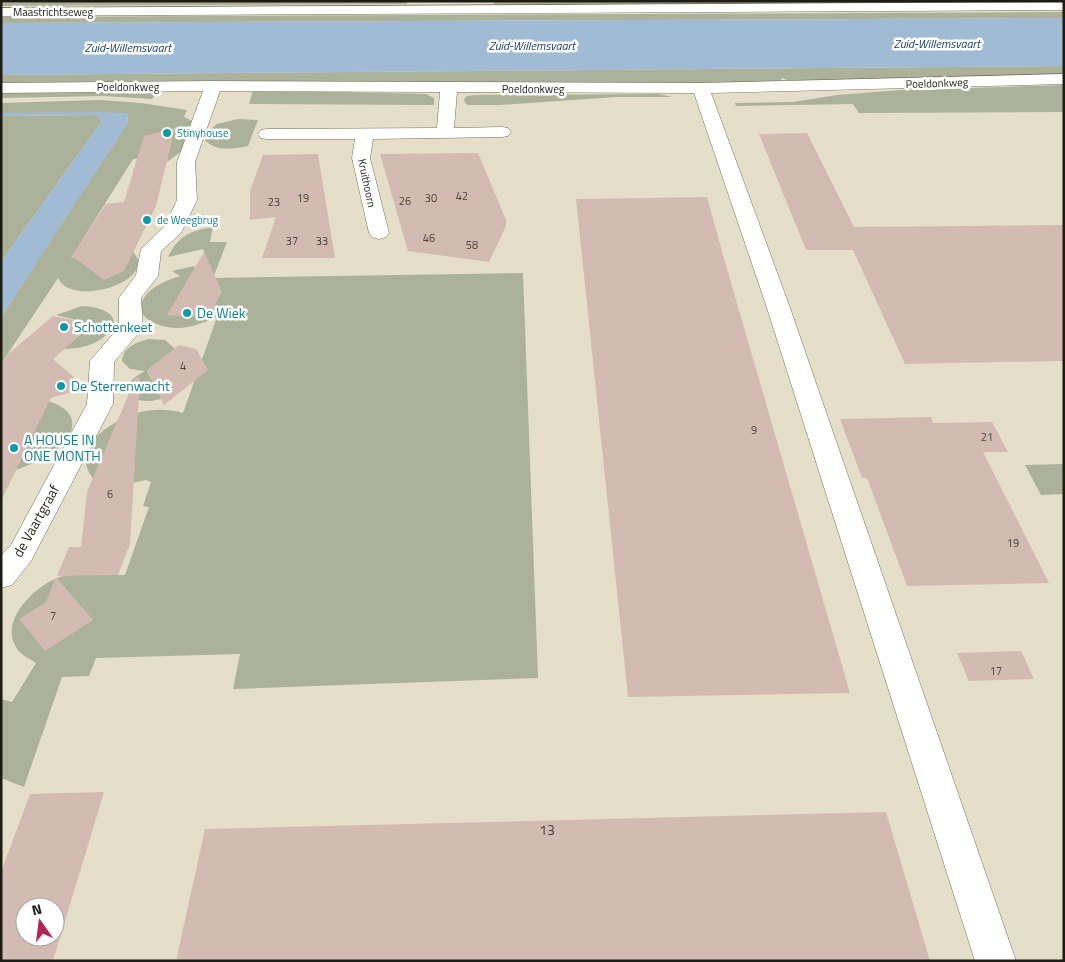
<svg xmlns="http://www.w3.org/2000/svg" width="1065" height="962" font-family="'Titillium Web',sans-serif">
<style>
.green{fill:#abb299}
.water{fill:#a2bbd5}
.building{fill:#d3bbb3;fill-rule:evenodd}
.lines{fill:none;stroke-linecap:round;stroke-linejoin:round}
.minor-casing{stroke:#746e5b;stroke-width:1}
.major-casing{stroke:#746e5b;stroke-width:1}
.minor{fill:#fff;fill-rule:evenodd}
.major{fill:#fff;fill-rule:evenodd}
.culture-dot{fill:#0f9aa8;stroke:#fff;stroke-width:2}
.labels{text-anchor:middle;stroke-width:5;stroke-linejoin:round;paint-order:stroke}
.far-street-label{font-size:11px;fill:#1d1b13;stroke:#fff}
.far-culture-label{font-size:11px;fill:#0d838f;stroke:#fff;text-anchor:start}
.number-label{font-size:11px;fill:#4a433b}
.far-water-label{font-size:12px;font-style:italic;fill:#1b4165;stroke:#fff}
.culture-label{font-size:14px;fill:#0d838f;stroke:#fff;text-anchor:start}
.street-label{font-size:14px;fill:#1d1b13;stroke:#fff}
.near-number-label{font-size:14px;fill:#4a433b}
</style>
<rect width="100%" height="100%" fill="#e5dfc9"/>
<g class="green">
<path d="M 124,1 L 407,1 L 407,4 L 1,6 L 1,3 Z"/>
<path d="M 494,1 L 1064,1 L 1064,2 C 874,8 684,6 494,4 Z"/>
<path d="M 1064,12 L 1064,18 L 1,23 L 1,17 Z"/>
<path d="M 1064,66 L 1064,76 L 795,83 L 782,78 L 779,83 L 1,84 L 1,75 Z"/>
<path d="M 1064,85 L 1064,112 L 859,113 L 853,104 L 736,106 L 735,103 L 793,102 L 837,95 L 901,90 Z"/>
<path d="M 160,90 L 152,99 L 103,96 L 1,98 L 1,91 Z"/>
<path d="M 253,90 L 426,94 L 434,98 L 434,105 L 249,104 Z"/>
<path d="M 658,94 L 673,97 L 616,97 L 499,105 L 468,105 L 465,103 L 464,99 L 467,96 L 475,95 Z"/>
<path d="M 100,100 L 141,103 L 187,110 L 184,117 L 192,121 L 192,124 L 182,131 L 186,140 L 182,151 L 167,162 L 168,157 L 133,159 L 71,258 L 84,252 L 133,252 C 160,280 72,309 58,278 L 1,364 L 1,317 L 128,122 L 127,113 L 1,113 L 1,103 Z"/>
<path d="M 97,115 L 102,121 L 1,262 L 1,116 Z"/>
<path d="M 238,119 L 258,120 L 248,146 C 233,149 214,152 204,139 L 205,134 L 217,124 Z"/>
<path d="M 213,227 L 210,242 L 227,242 L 213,278 L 523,273 L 538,678 L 233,689 L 240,654 L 96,658 L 89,676 L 62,677 L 24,787 L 1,778 L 1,699 L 12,702 L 36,663 C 27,657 18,654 14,643 C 2,616 40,581 64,576 C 79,572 108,575 125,575 L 149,507 L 143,506 L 151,482 L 146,480 C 134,482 120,487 108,487 C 103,487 95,482 92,477 C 69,446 114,419 141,412 C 154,409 170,409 183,413 L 217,317 C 205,322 193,327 180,328 C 162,329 128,318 146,295 C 154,285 168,280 180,276 L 172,271 L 194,266 L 197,273 L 211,269 L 203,249 L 168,257 C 179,235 190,231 213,227 Z"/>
<path d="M 82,306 C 110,307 129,322 98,341 C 86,348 73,349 59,349 L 92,324 L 56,315 Z"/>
<path d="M 149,339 L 165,340 L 174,348 L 173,354 L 147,371 L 151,379 L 166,378 L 169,396 C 139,410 105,392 145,371 L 130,369 L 122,361 C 123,347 137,342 149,339 Z"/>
<path d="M 37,399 C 76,404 86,430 51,454 C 40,461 28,465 16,470 Z"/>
<path d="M 1064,464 L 1064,494 L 1041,495 L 1025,465 Z"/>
</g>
<g class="water">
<path d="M 1064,18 L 1064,66 L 1,75 L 1,23 Z"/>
<path d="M 98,112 L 127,113 L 128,123 L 1,317 L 1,262 L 102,121 L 97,115 L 1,116 L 1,113 Z"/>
</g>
<g class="building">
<path d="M 175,128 L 156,206 L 124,271 L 104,280 L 72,256 L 106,204 L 124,202 L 144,136 Z"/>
<path d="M 807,133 L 854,227 L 1064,225 L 1064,361 L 905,364 L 853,250 L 806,250 L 759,134 Z"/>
<path d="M 478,153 L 506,220 L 506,226 L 489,262 L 408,251 L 380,154 Z"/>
<path d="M 318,154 L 335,258 L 262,258 L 276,217 L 250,220 L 250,191 L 263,155 Z"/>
<path d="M 707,197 L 725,262 L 850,693 L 628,697 L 576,199 Z"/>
<path d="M 204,252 L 222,292 L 212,310 L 207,310 L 203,317 L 167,315 Z"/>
<path d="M 53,316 L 93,324 L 53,359 L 86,388 L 51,398 L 1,501 L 1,364 L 8,354 Z"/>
<path d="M 179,345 L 196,349 L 208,370 L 164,405 L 147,370 Z"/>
<path d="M 136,377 L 140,378 L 130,544 L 118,575 L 57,576 L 69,547 L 81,547 L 87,492 Z"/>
<path d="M 931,417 L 933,423 L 992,422 L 1008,452 L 983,452 L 1049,583 L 907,586 L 867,478 L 862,478 L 840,419 Z"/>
<path d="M 56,577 L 93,620 L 45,651 L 19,619 L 46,602 Z"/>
<path d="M 1021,651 L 1034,679 L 969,681 L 957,653 Z"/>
<path d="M 104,792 L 53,961 L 1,961 L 1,872 L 30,794 ZM 25,907 L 55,907 L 55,937 L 25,937 Z"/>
<path d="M 886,812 L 930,961 L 176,961 L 205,829 Z"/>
</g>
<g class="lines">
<g class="minor-casing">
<path id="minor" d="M 1064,74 L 1064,84 L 711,93 L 789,305 L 1016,961 L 975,961 L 766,305 L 694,93 L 457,92 L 454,128 L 502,127 L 508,128 L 511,132 L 508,136 L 502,137 L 373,139 L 370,158 L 389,233 L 386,237 L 379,239 L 372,237 L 369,233 L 352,158 L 355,139 L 267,139 L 261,138 L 258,134 L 261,130 L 267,129 L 437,128 L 440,92 L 220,91 L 195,162 L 197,200 L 181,233 L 161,251 L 158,276 L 141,298 L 143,328 L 114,362 L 113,404 L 31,561 L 12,585 L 1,588 L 1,555 L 11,545 L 87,404 L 90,361 L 119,327 L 119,298 L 136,275 L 141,249 L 165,226 L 177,200 L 177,162 L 203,91 L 1,93 L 1,83 L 213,81 L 701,83 Z"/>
</g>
<g class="major-casing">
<path id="major" d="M 1064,2 L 1064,10 L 1,16 L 1,8 Z"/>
</g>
<use href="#minor" class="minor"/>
<use href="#major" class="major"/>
</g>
<g class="culture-dot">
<circle cx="167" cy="133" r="5"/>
<circle cx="147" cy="220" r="5"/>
<circle cx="187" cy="313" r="5"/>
<circle cx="64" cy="327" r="5"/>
<circle cx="61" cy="386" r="5"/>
<circle cx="14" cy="448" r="5"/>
</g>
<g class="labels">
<g class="far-street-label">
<text x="53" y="16">Maastrichtseweg</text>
<text transform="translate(937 83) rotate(-2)" y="4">Poeldonkweg</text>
<text x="128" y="91">Poeldonkweg</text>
<text x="533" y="93">Poeldonkweg</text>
<text transform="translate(367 183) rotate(78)" y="4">Kruithoorn</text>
</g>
<g class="far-culture-label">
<text x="177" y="137">Stinyhouse</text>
<text x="157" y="224">de Weegbrug</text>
</g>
<g class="number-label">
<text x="462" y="200">42</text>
<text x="303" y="202">19</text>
<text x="431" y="202">30</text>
<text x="405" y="205">26</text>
<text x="274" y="206">23</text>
<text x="429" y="242">46</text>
<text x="292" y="245">37</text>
<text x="322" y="245">33</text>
<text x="472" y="249">58</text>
<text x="183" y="370">4</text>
<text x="754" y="434">9</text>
<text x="987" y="441">21</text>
<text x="110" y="498">6</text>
<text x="1013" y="547">19</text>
<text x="53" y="620">7</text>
<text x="996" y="675">17</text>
</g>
<g class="far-water-label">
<text x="937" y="48">Zuid-Willemsvaart</text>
<text x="532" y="50">Zuid-Willemsvaart</text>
<text x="128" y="52">Zuid-Willemsvaart</text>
</g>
<g class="culture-label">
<text x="197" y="318">De Wiek</text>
<text x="74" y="332">Schottenkeet</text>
<text x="71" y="391">De Sterrenwacht</text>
<text x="24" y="445">A HOUSE IN<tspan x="24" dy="16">ONE MONTH</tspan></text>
</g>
<g class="street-label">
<text transform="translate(36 521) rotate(-61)" y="5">de Vaartgraaf</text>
</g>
<g class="near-number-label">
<text x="547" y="835">13</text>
</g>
</g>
<rect width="1065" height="962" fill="none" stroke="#1d1b13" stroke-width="5"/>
<g transform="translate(40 922) rotate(346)"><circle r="24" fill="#ffffff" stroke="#a5a4a1"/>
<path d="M0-4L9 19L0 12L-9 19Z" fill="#b42454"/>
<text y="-8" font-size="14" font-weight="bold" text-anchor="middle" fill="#1d1b13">N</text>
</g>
</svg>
